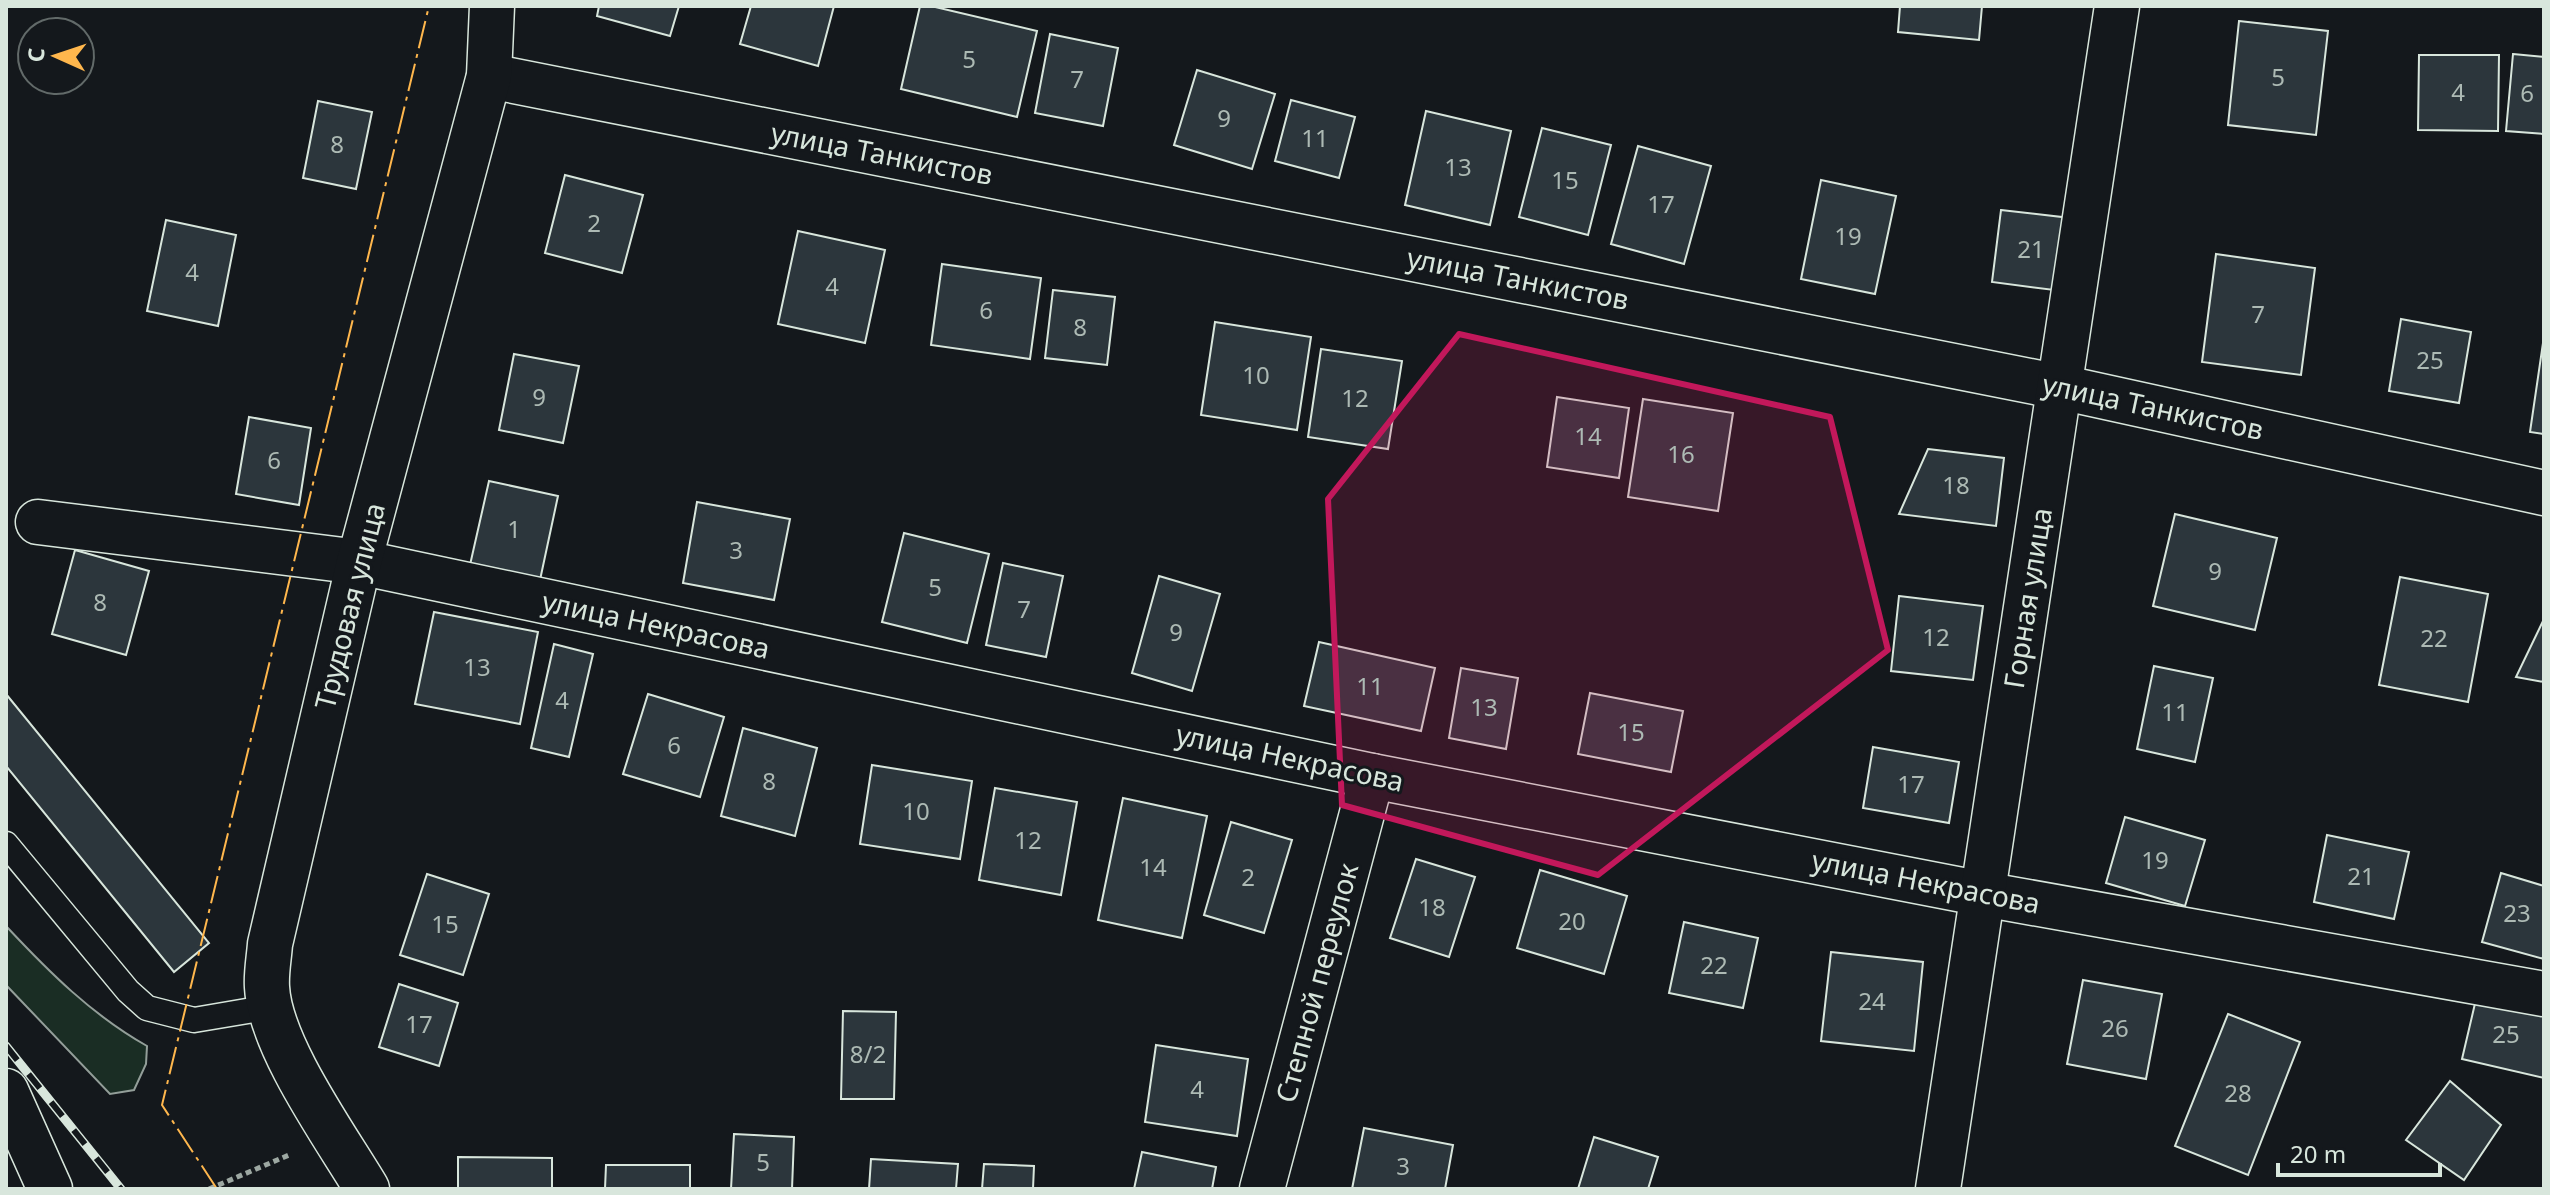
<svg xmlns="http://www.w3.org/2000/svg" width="2550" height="1195" font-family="'Noto Sans',sans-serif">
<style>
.green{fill:#1a2d24;stroke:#939e99;stroke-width:2}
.building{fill:#2c363c;stroke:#d8e6dc;stroke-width:2}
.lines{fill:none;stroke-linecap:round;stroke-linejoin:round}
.service-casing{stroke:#d8e6dc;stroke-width:27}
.minor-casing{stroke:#d8e6dc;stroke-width:47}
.path{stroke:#9da8a2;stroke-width:5;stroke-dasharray:6 4;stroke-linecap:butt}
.service{stroke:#14181c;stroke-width:24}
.minor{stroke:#14181c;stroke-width:44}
.rail-casing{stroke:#d8e6dc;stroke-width:9}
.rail{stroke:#14181c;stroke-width:6;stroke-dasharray:18;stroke-linecap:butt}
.power{stroke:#ffb74d;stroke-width:2;stroke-dasharray:28 6 4 6;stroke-linecap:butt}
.marked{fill:#c2185b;fill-opacity:0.2;stroke:#c2185b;stroke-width:6;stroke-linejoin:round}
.labels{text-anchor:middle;stroke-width:6;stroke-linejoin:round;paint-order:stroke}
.number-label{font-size:24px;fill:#adbab4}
.street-label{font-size:28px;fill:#d8e6dc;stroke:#14181c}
</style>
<rect width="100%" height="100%" fill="#14181c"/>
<path class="green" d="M 6,926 C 49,972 92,1015 147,1046 L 146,1064 L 134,1090 L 110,1094 L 6,985 Z"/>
<g class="building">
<path d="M 599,6 L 679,6 L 670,36 L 597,16 Z"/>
<path d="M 751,6 L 834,6 L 818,66 L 740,44 Z"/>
<path d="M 920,6 L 931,6 L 1037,31 L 1017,117 L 901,89 Z"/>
<path d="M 1900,6 L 1982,6 L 1979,40 L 1898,32 Z"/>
<path d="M 2239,21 L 2328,31 L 2316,135 L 2228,125 Z"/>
<path d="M 1050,34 L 1118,48 L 1103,126 L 1035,113 Z"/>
<path d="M 2513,54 L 2544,57 L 2544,134 L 2506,131 Z"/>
<path d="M 2419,55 L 2499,55 L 2498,131 L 2418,130 Z"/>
<path d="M 1197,70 L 1275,94 L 1252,169 L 1174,145 Z"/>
<path d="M 1291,100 L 1355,117 L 1339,178 L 1275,161 Z"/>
<path d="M 318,101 L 372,112 L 356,189 L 303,178 Z"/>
<path d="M 1426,111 L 1511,131 L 1490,225 L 1405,205 Z"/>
<path d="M 1542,128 L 1611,145 L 1588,235 L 1519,217 Z"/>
<path d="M 1638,146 L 1711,166 L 1684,264 L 1611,244 Z"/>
<path d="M 565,175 L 643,195 L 622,273 L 545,253 Z"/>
<path d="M 1821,180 L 1896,196 L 1875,294 L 1801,279 Z"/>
<path d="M 2001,210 L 2070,218 L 2062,291 L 1992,282 Z"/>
<path d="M 166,220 L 236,235 L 218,326 L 147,311 Z"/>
<path d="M 798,231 L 885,250 L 865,343 L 778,324 Z"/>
<path d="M 2216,254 L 2315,268 L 2301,375 L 2202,362 Z"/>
<path d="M 942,264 L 1041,278 L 1030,359 L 931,345 Z"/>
<path d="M 1053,290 L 1115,297 L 1107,365 L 1045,358 Z"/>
<path d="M 2401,319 L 2471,332 L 2459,403 L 2389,391 Z"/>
<path d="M 1215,322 L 1311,337 L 1297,430 L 1201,415 Z"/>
<path d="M 2543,343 L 2544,343 L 2544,434 L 2530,432 Z"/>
<path d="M 1321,349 L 1402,361 L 1388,449 L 1308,437 Z"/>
<path d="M 514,354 L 579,366 L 563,443 L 499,430 Z"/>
<path d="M 1557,397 L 1629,408 L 1619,478 L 1547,467 Z"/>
<path d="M 1643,399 L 1733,413 L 1718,511 L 1628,497 Z"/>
<path d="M 249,417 L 311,428 L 299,505 L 236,494 Z"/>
<path d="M 1928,449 L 2004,458 L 1996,526 L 1899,514 Z"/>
<path d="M 489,481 L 558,496 L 540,580 L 470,565 Z"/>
<path d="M 697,502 L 790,519 L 774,600 L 683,583 Z"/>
<path d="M 2175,514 L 2277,538 L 2255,630 L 2153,606 Z"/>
<path d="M 904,533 L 989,554 L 967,643 L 882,622 Z"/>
<path d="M 75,550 L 149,571 L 126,655 L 52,634 Z"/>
<path d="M 1003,563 L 1063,576 L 1046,657 L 986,645 Z"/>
<path d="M 1159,576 L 1220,594 L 1192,691 L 1132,673 Z"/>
<path d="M 2400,577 L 2488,594 L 2468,702 L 2379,685 Z"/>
<path d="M 1899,596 L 1983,606 L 1973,680 L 1891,671 Z"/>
<path d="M 434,612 L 538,632 L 520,724 L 415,704 Z"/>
<path d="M 2544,619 L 2544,682 L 2516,677 Z"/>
<path d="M 1319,642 L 1435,668 L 1421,731 L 1304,706 Z"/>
<path d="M 554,644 L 593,654 L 569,757 L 531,748 Z"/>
<path d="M 2154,666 L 2213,678 L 2195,762 L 2137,749 Z"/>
<path d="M 1461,668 L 1518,678 L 1506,749 L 1449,738 Z"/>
<path d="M 1590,693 L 1683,711 L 1671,772 L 1578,754 Z"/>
<path d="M 6,694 L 209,943 L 174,972 L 6,766 Z"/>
<path d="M 648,694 L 724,717 L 700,797 L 623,774 Z"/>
<path d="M 743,728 L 817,748 L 795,836 L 721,816 Z"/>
<path d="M 1873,747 L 1959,762 L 1949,823 L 1863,808 Z"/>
<path d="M 872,765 L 972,781 L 960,859 L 860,844 Z"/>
<path d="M 995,788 L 1077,802 L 1061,895 L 979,880 Z"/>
<path d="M 1123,798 L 1207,816 L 1182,938 L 1098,920 Z"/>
<path d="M 2125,817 L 2205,840 L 2185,906 L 2106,883 Z"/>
<path d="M 1231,822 L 1292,840 L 1264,933 L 1204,915 Z"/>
<path d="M 2327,835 L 2409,852 L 2394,919 L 2314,902 Z"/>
<path d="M 1416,859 L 1475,877 L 1449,957 L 1390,938 Z"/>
<path d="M 1540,870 L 1627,896 L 1604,974 L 1517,948 Z"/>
<path d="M 2501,873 L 2544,886 L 2544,959 L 2482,942 Z"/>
<path d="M 427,874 L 489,894 L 463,975 L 400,955 Z"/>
<path d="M 1684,922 L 1758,938 L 1743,1008 L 1669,993 Z"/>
<path d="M 1831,952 L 1923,962 L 1914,1051 L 1821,1041 Z"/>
<path d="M 2083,980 L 2162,994 L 2146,1079 L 2067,1064 Z"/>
<path d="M 399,984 L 458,1003 L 439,1066 L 379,1047 Z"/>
<path d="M 2477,995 L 2544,1010 L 2544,1078 L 2462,1059 Z"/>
<path d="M 843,1011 L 896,1012 L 894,1099 L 841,1099 Z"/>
<path d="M 2228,1014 L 2300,1042 L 2248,1175 L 2175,1146 Z"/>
<path d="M 1156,1045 L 1248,1059 L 1237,1136 L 1145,1122 Z"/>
<path d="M 2450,1081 L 2501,1125 L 2464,1180 L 2406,1140 Z"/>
<path d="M 1364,1128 L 1453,1145 L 1445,1189 L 1352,1189 Z"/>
<path d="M 734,1134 L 794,1137 L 792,1189 L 731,1189 Z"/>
<path d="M 1594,1137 L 1658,1157 L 1648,1189 L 1578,1189 Z"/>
<path d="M 1142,1152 L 1216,1167 L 1212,1189 L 1134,1189 Z"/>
<path d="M 458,1157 L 552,1158 L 552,1189 L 458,1189 Z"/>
<path d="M 871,1159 L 958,1164 L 956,1189 L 869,1189 Z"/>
<path d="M 984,1164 L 1034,1166 L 1033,1189 L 982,1189 Z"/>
<path d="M 606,1165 L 690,1165 L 690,1189 L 605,1189 Z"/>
</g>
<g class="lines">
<g class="service-casing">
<path id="service" d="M 6,844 L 128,991 L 147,1008 L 194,1020 L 271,1007"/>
</g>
<g class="minor-casing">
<g id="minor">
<path d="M 489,76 L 2060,387 L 2544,493"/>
<path d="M 38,522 L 359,562 L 1372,776 L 1983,894 L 2544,994"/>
<path d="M 6,1091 L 50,1189"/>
<path d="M 367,1189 C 336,1137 270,1046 267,987 C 266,973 269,958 270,944 L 359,562 L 489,76 L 492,6"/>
<path d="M 1262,1189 L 1372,776"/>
<path d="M 1938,1189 L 2117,6"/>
</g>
</g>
<path class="path" d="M 209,1189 L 289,1155"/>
<use href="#service" class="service"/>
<use href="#minor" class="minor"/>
<g class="rail-casing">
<path id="rail" d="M 6,1046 L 121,1189"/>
</g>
<use href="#rail" class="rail"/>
<path class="power" d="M 217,1189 L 162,1105 L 429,6"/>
</g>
<path class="marked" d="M 1459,334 L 1830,417 L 1888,650 L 1598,875 L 1342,805 L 1328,499 Z"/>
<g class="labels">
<g class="number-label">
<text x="969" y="68">5</text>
<text x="2278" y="86">5</text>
<text x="1077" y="88">7</text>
<text x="2458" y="101">4</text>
<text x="2527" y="102">6</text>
<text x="1224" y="127">9</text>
<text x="1315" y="147">11</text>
<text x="337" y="153">8</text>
<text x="1458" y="176">13</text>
<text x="1565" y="189">15</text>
<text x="1661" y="213">17</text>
<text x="594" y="232">2</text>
<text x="1848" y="245">19</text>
<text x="2031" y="258">21</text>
<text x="192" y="281">4</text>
<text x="832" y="295">4</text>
<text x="986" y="319">6</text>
<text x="2258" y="323">7</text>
<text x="1080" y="336">8</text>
<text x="2430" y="369">25</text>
<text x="1256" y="384">10</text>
<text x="539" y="406">9</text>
<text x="1355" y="407">12</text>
<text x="1588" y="445">14</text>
<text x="1681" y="463">16</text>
<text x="274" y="469">6</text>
<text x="1956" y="494">18</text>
<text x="514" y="538">1</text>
<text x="736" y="559">3</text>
<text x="2215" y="580">9</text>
<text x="935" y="596">5</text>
<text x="100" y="611">8</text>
<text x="1024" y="618">7</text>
<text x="1176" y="641">9</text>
<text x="1936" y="646">12</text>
<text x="2434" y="647">22</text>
<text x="477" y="676">13</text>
<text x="1370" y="695">11</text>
<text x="562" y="709">4</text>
<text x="1484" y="716">13</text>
<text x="2175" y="721">11</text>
<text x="1631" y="741">15</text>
<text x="674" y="754">6</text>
<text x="769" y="790">8</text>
<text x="1911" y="793">17</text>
<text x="916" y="820">10</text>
<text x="1028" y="849">12</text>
<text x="2155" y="869">19</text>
<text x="1153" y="876">14</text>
<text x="2361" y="885">21</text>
<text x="1248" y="886">2</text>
<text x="1432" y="916">18</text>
<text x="2517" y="922">23</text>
<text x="1572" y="930">20</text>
<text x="445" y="933">15</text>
<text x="1714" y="974">22</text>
<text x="1872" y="1010">24</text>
<text x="419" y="1033">17</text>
<text x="2115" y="1037">26</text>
<text x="2506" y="1043">25</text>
<text x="868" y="1063">8/2</text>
<text x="1197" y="1098">4</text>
<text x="2238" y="1102">28</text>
<text x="763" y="1171">5</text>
<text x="1403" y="1175">3</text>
</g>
<g class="street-label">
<text transform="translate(882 154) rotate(11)" y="10">улица Танкистов</text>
<text transform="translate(1518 279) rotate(11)" y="10">улица Танкистов</text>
<text transform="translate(2153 407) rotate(12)" y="10">улица Танкистов</text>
<text transform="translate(2028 598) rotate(-81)" y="10">Горная улица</text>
<text transform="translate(350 606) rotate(-76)" y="10">Трудовая улица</text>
<text transform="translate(656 625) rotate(12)" y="10">улица Некрасова</text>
<text transform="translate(1290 758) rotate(12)" y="10">улица Некрасова</text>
<text transform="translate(1926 882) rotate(11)" y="10">улица Некрасова</text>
<text transform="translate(1317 983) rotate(-75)" y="10">Степной переулок</text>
</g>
</g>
<rect width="2550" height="1195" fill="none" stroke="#d8e6dc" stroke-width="16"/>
<g transform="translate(56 56) rotate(273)"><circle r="38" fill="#14181c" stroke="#626a69" stroke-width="2"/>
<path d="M0-6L14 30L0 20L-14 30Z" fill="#ffb74d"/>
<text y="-12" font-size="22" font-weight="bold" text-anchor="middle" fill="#d8e6dc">С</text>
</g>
<path d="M2278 1163v12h162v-12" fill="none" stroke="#d8e6dc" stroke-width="4"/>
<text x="2290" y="1163" font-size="24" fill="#d8e6dc" stroke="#14181c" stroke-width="6" paint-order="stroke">20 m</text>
</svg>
